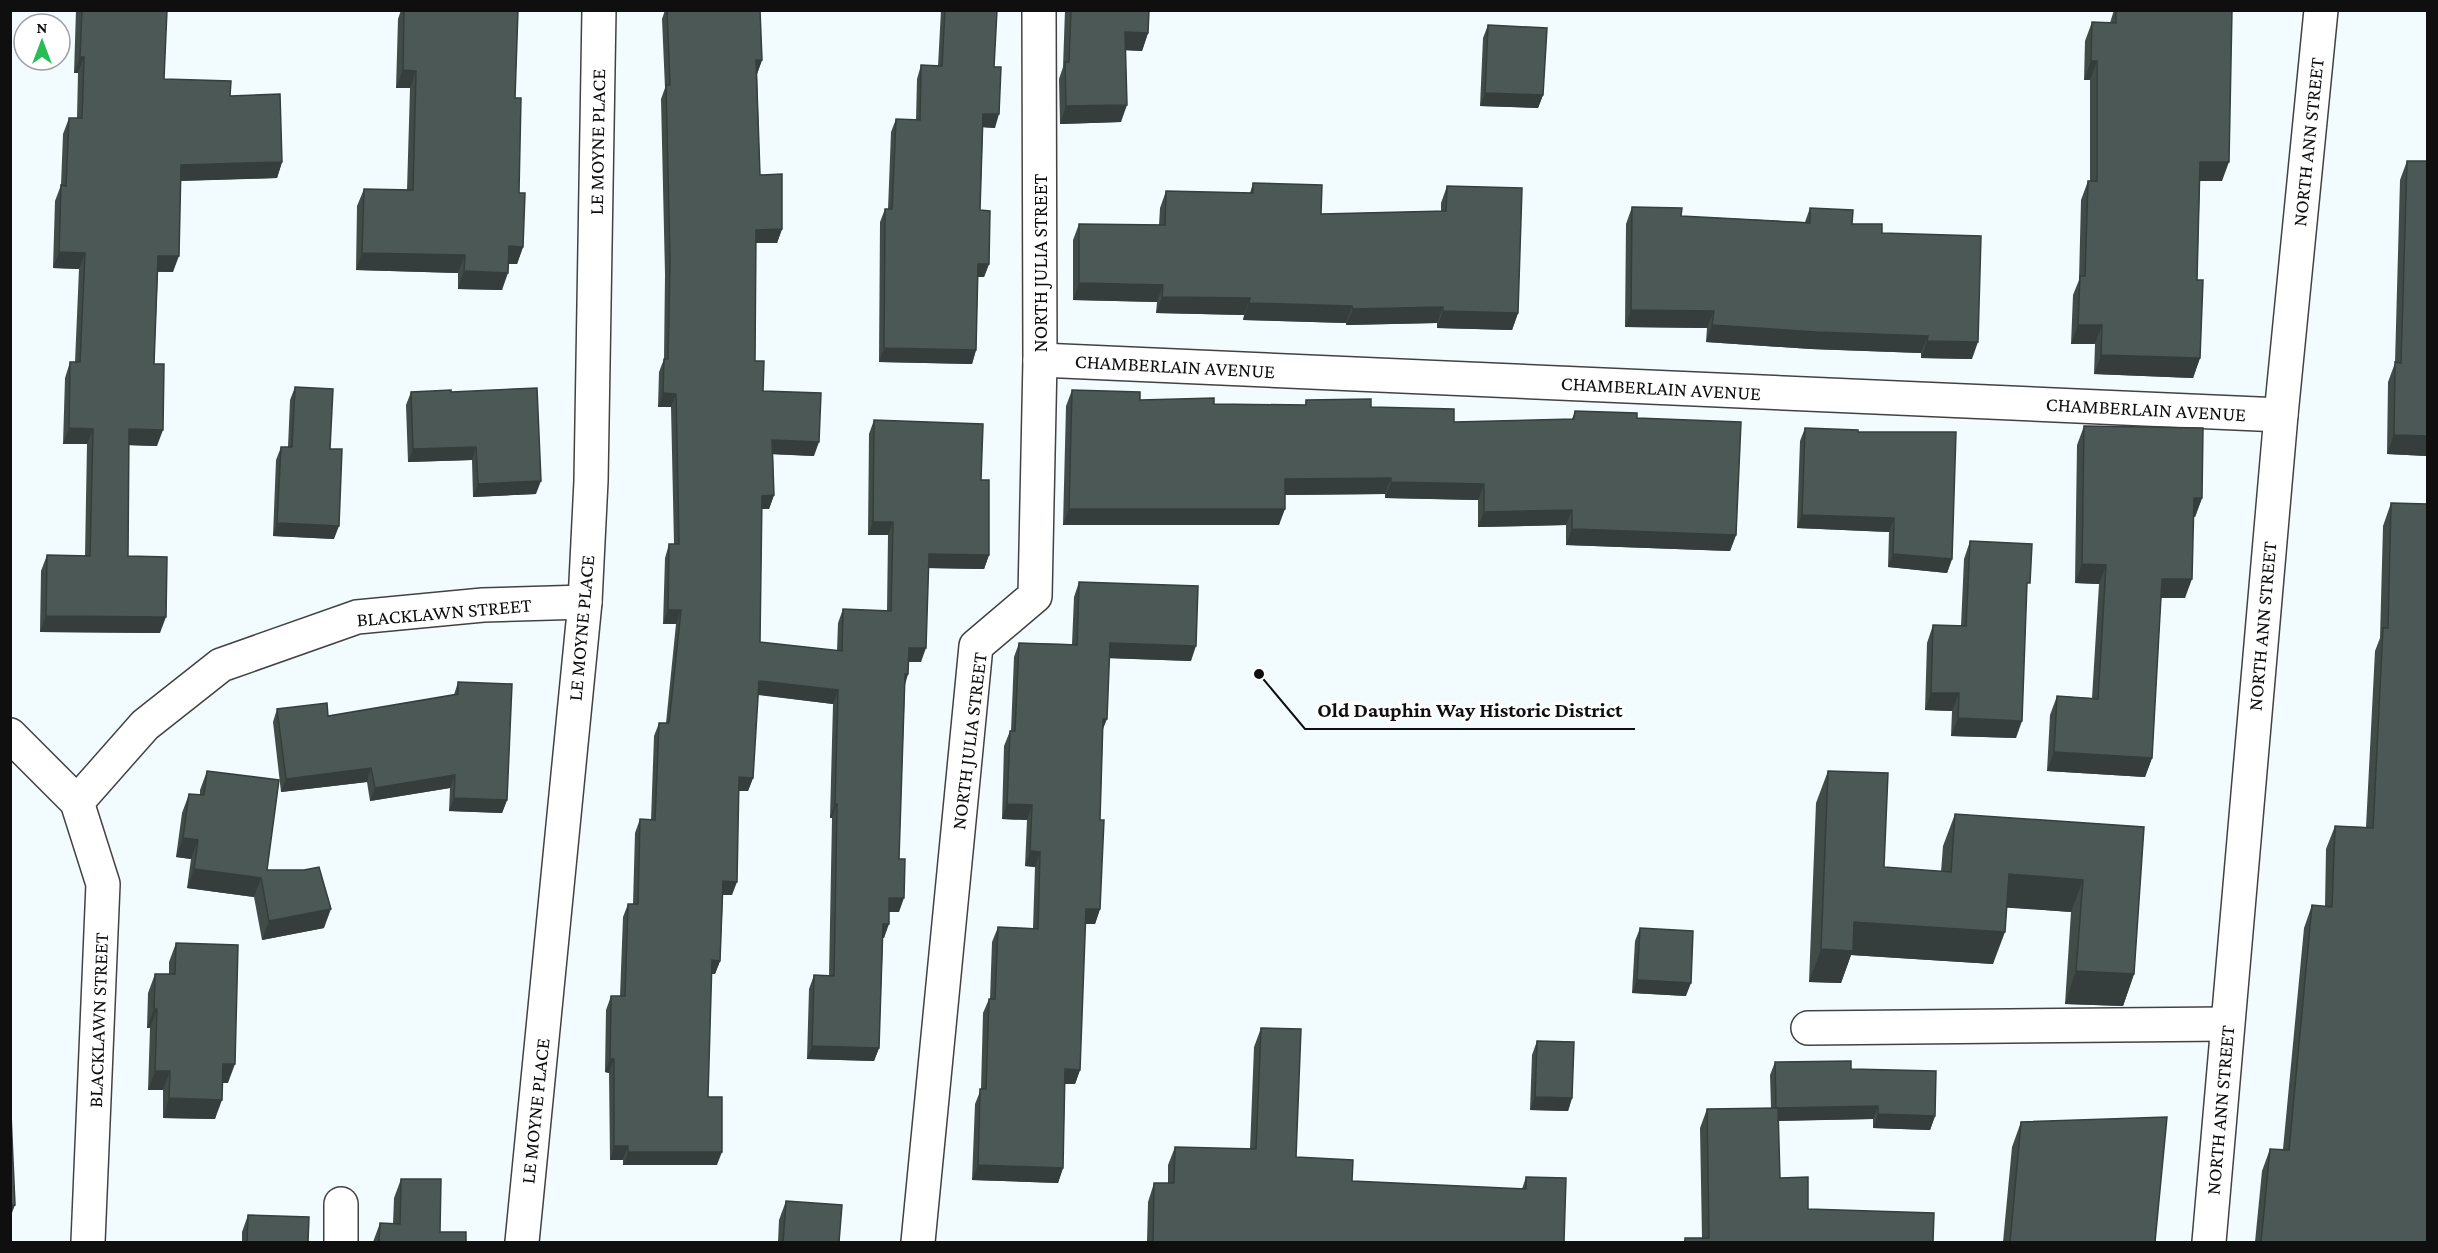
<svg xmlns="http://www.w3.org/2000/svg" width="2438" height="1253" font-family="'Crimson Pro',serif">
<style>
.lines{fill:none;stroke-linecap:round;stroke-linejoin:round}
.minor-casing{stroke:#424242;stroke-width:36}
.minor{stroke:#fff;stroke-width:33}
.wall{fill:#414c49}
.shaded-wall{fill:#353e3c}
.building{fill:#4c5855;stroke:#353e3c;stroke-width:1.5}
.labels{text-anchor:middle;stroke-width:6;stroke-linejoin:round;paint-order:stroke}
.street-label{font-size:20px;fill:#0f0f0f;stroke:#fff}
.leader{fill:none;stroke:#0f0f0f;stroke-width:2}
.callout-dot{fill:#0f0f0f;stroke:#fff;stroke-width:2}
.callout-label{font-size:21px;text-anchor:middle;font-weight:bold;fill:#0f0f0f;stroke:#fff;stroke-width:6;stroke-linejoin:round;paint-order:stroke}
</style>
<rect width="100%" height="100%" fill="#f2fcff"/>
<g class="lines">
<g class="minor-casing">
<g id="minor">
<path d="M 1040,360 L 2281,415"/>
<path d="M 10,735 L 77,802 L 103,884 L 88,1242"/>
<path d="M 77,802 L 145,725 L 221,665 L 357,617 L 483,605 L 585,602"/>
<path d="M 1808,1028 L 2227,1024"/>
<path d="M 341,1204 L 341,1242"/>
<path d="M 522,1242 L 585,602 L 591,481 L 599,10"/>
<path d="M 918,1242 L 976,646 L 1035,596 L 1040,360 L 1039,10"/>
<path d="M 2209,1242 L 2281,415 L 2321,10"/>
</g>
</g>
<use href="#minor" class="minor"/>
</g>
<g class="wall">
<path d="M 76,10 L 167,10 L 164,79 L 230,96 L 282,162 L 277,178 L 180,181 L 173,272 L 158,272 L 154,364 L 157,446 L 129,445 L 128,556 L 160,633 L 40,632 L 41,571 L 47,555 L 85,556 L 87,444 L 63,444 L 65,378 L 70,362 L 75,362 L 79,269 L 53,268 L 55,201 L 61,185 L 63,134 L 69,118 L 77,118 L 78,73 L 74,73 Z"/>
<path d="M 401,10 L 518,10 L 515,98 L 519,193 L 523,247 L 517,264 L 508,264 L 502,290 L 458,289 L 458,273 L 356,270 L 357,206 L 364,189 L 407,190 L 410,88 L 396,88 L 398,19 Z"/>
<path d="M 665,10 L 760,10 L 762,60 L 757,74 L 760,175 L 782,229 L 777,243 L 756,243 L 755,361 L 763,391 L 814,456 L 773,454 L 774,495 L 769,509 L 762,509 L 760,642 L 837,651 L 838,623 L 843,609 L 887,611 L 888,535 L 868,535 L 869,434 L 874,420 L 981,480 L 989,555 L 984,569 L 929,568 L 921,662 L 909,662 L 908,674 L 905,685 L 899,859 L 899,912 L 889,912 L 884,938 L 883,938 L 879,1048 L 874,1061 L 807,1059 L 809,989 L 814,975 L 829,976 L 832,818 L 830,818 L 833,704 L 758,695 L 753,778 L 748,791 L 738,791 L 732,895 L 723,895 L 720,961 L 715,974 L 711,974 L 708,1097 L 717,1165 L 623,1165 L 623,1160 L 610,1160 L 609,1073 L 605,1072 L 606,1010 L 611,996 L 620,996 L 623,917 L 628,904 L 633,904 L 635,833 L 640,819 L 651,820 L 654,736 L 659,723 L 666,723 L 676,624 L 663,624 L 665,558 L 669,544 L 674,544 L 671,407 L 658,407 L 659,372 L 664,359 L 665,274 L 661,99 L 665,88 L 662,19 Z"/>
<path d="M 941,10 L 997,10 L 994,67 L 995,128 L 983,127 L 980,210 L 989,264 L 984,277 L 978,277 L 976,350 L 972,364 L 879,362 L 880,222 L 885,209 L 888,209 L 891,132 L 896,119 L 916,120 L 917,79 L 921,65 L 938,66 Z"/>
<path d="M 1065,10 L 1149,10 L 1148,33 L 1142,51 L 1126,50 L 1121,122 L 1060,124 L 1059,79 L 1063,67 Z"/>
<path d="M 2114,10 L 2232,10 L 2222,181 L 2200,181 L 2197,280 L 2200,358 L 2193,378 L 2094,374 L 2095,344 L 2071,344 L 2073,295 L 2079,280 L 2081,200 L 2088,181 L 2090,181 L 2090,80 L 2084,80 L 2085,41 L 2092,22 L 2110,23 Z"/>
<path d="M 1488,25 L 1543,95 L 1538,108 L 1480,106 L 1483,38 Z"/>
<path d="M 2407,161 L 2427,456 L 2387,454 L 2388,382 L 2395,363 L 2400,180 Z"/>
<path d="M 1253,183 L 1321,214 L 1441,211 L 1441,203 L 1447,186 L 1518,313 L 1512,330 L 1437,328 L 1437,323 L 1346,325 L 1346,323 L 1243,320 L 1244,315 L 1156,313 L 1157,302 L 1073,300 L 1073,240 L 1079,224 L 1159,225 L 1160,208 L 1166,191 L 1250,193 Z"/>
<path d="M 1632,207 L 1681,216 L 1805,222 L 1810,208 L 1852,224 L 1882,233 L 1972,359 L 1921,358 L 1921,353 L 1811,349 L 1706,342 L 1707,328 L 1625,327 L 1626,224 Z"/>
<path d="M 295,387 L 330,449 L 334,539 L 273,536 L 276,460 L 281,447 L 288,447 L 290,400 Z"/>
<path d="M 1072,390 L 1140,400 L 1214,404 L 1305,405 L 1306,400 L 1371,407 L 1454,422 L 1572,419 L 1575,411 L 1637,418 L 1736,535 L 1730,551 L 1566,545 L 1566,525 L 1478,527 L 1478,500 L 1385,498 L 1385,494 L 1285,495 L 1279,525 L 1063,525 L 1066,406 Z"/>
<path d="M 411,392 L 451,392 L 536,494 L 473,497 L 472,460 L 408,462 L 406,405 Z"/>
<path d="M 2084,426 L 2202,498 L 2195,517 L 2193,517 L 2185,598 L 2161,598 L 2152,758 L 2145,777 L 2047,771 L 2050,715 L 2057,696 L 2092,698 L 2099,584 L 2075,583 L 2077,445 Z"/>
<path d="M 1805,428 L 1858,432 L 1952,559 L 1947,573 L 1888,567 L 1889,532 L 1797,528 L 1800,441 Z"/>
<path d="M 2391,503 L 2427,1242 L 2255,1242 L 2262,1171 L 2270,1149 L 2283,1149 L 2304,928 L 2312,905 L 2325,906 L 2326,849 L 2335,826 L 2366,827 L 2375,651 L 2380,638 L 2383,526 Z"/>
<path d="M 1970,541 L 2027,592 L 2016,738 L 1951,736 L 1952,711 L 1925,710 L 1927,643 L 1933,625 L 1961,626 L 1964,559 Z"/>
<path d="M 1079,582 L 1191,661 L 1109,658 L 1103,729 L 1100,820 L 1100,909 L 1095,924 L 1085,924 L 1080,1070 L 1075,1084 L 1065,1084 L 1063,1168 L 1058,1183 L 972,1180 L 975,1104 L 981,1089 L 983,1013 L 989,999 L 990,999 L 992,942 L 998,927 L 1033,928 L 1035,867 L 1025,866 L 1027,820 L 1002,819 L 1004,746 L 1010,731 L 1011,731 L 1014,657 L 1019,643 L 1072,644 L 1074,597 Z"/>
<path d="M 458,682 L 507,800 L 502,813 L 449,811 L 450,788 L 370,801 L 367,782 L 281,792 L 273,722 L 277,709 L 328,716 L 454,695 Z"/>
<path d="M 207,771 L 267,870 L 324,928 L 262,940 L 254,897 L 187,888 L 191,859 L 176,857 L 182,813 L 189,794 L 200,794 L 200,790 Z"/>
<path d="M 1828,771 L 1884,867 L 1941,872 L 1943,846 L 1955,814 L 2144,827 L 2134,974 L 2123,1006 L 2065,1004 L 2071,912 L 2006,907 L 1993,964 L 1851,955 L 1841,983 L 1809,982 L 1816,803 Z"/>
<path d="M 1640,928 L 1686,996 L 1632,993 L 1635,941 Z"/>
<path d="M 176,943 L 228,1083 L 222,1083 L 215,1119 L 163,1118 L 163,1090 L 148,1090 L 150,1028 L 147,1028 L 148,993 L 155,974 L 169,974 L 169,962 Z"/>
<path d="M 1261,1028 L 1296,1157 L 1352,1181 L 1522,1189 L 1526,1177 L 1564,1242 L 1147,1242 L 1148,1202 L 1154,1183 L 1168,1183 L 1168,1165 L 1175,1147 L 1250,1149 L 1254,1047 Z"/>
<path d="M 1537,1041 L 1572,1098 L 1568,1111 L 1530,1110 L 1532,1055 Z"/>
<path d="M 1775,1062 L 1851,1069 L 1935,1116 L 1930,1130 L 1873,1128 L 1873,1119 L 1778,1121 L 1780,1178 L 1808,1209 L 1933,1242 L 1684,1242 L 1685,1238 L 1702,1238 L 1700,1128 L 1707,1109 L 1771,1108 L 1770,1075 Z"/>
<path d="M 2021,1122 L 2155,1242 L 2003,1242 L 2012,1147 Z"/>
<path d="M 401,1179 L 440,1232 L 466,1242 L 373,1242 L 380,1223 L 393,1224 L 394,1198 Z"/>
<path d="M 786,1201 L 839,1242 L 778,1242 L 779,1220 Z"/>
<path d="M 248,1215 L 308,1242 L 242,1242 L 242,1232 Z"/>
</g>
<g class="shaded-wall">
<path d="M 1125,32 L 1148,33 L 1142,51 L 1119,50 Z"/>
<path d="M 80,57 L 84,57 L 78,73 L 74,73 Z"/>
<path d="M 756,60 L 762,60 L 757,74 Z"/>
<path d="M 2091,61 L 2097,61 L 2090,80 L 2084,80 Z"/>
<path d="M 403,70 L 416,71 L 410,88 L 396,88 Z"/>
<path d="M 1485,93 L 1543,95 L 1538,108 L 1480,106 Z"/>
<path d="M 1127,105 L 1121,122 L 1060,124 L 1066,106 Z"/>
<path d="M 983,114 L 999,114 L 995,128 L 978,127 Z"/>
<path d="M 282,162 L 277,178 L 175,181 L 181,165 Z"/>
<path d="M 2200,162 L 2229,162 L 2222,181 L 2194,181 Z"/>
<path d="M 782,229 L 777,243 L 752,243 L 756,230 Z"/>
<path d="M 509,246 L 523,247 L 517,264 L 502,264 Z"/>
<path d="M 59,252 L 85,253 L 79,269 L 53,268 Z"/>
<path d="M 362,253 L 465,255 L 458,273 L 356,270 Z"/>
<path d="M 158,256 L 179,256 L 173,272 L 153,271 Z"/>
<path d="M 978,264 L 989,264 L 984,277 L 974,277 Z"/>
<path d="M 464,271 L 508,273 L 502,290 L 458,289 Z"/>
<path d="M 1079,283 L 1163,285 L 1157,302 L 1073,300 Z"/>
<path d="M 1162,297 L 1250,298 L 1244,315 L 1156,313 Z"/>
<path d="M 1249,303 L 1352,306 L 1346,323 L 1243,320 Z"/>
<path d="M 1443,307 L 1437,323 L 1346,325 L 1353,309 Z"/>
<path d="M 1631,310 L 1714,311 L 1707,328 L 1625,327 Z"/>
<path d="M 1443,311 L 1518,313 L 1512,330 L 1437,328 Z"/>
<path d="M 1712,325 L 1928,336 L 1921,353 L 1811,349 L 1706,342 Z"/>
<path d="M 2078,325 L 2102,325 L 2095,344 L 2071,344 Z"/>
<path d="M 1927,341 L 1978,342 L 1972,359 L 1921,358 Z"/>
<path d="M 884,348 L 976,350 L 972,364 L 879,362 Z"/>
<path d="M 2101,355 L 2200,358 L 2193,378 L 2094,374 Z"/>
<path d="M 663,393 L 676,394 L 671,407 L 658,407 Z"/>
<path d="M 69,428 L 93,429 L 87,444 L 63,444 Z"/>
<path d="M 129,429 L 163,430 L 157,446 L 123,445 Z"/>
<path d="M 2394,435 L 2427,436 L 2427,456 L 2387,454 Z"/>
<path d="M 772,440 L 819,442 L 814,456 L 767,454 Z"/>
<path d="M 476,447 L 472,460 L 408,462 L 413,449 Z"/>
<path d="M 1391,478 L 1385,494 L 1279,495 L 1285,479 Z"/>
<path d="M 541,481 L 536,494 L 473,497 L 478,484 Z"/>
<path d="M 1391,482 L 1484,484 L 1478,500 L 1385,498 Z"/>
<path d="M 774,495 L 769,509 L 757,509 L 762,496 Z"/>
<path d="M 2194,498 L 2202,498 L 2195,517 L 2187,517 Z"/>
<path d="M 1069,509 L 1285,509 L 1279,525 L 1063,525 Z"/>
<path d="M 1572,510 L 1566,525 L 1478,527 L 1484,512 Z"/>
<path d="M 1802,515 L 1894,518 L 1889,532 L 1797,528 Z"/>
<path d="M 873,522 L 893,522 L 888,535 L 868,535 Z"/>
<path d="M 277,523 L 339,526 L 334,539 L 273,536 Z"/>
<path d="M 1572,529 L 1736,535 L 1730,551 L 1566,545 Z"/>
<path d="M 929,554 L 989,555 L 984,569 L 924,568 Z"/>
<path d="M 1893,554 L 1952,559 L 1947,573 L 1888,567 Z"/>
<path d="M 2082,564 L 2106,565 L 2099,584 L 2075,583 Z"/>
<path d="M 2162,579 L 2192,579 L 2185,598 L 2155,598 Z"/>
<path d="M 668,610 L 681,610 L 676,624 L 663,624 Z"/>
<path d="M 46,616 L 166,617 L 160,633 L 40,632 Z"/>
<path d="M 1110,643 L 1196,646 L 1191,661 L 1104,658 Z"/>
<path d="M 909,648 L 926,648 L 921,662 L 904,661 Z"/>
<path d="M 905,674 L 908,674 L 903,688 Z"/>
<path d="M 759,681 L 838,690 L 833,704 L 754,694 Z"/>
<path d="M 1931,693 L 1959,693 L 1952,711 L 1925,710 Z"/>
<path d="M 1958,718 L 2022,721 L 2016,738 L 1951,736 Z"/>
<path d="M 1103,719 L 1107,719 L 1101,734 Z"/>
<path d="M 2054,752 L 2152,758 L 2145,777 L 2047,771 Z"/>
<path d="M 371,768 L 367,782 L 281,792 L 286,779 Z"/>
<path d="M 455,775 L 450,788 L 370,801 L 375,788 Z"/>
<path d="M 739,777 L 753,778 L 748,791 L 734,791 Z"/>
<path d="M 454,798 L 507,800 L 502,813 L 449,811 Z"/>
<path d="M 835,804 L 837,804 L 832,818 L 830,818 Z"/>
<path d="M 1007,804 L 1032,805 L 1027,820 L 1002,819 Z"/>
<path d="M 183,838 L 198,840 L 191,859 L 176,857 Z"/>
<path d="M 1030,851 L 1040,852 L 1035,867 L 1025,866 Z"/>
<path d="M 194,869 L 261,878 L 254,897 L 187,888 Z"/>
<path d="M 2009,874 L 2083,880 L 2071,912 L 1997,907 Z"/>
<path d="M 723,881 L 737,882 L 732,895 L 718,895 Z"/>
<path d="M 889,898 L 904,898 L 899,912 L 884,912 Z"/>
<path d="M 331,909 L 324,928 L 262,940 L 269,921 Z"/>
<path d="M 1086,909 L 1100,909 L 1095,924 L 1080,924 Z"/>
<path d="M 1854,922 L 2005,932 L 1993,964 L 1851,955 L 1841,983 L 1809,982 L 1821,949 Z"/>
<path d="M 883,924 L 889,924 L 884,938 L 878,938 Z"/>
<path d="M 712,960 L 720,961 L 715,974 L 707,974 Z"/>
<path d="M 2076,971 L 2134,974 L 2123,1006 L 2065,1004 Z"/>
<path d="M 1637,980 L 1691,983 L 1686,996 L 1632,993 Z"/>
<path d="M 154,1009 L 157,1009 L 150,1028 L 147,1028 Z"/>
<path d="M 812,1046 L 879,1048 L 874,1061 L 807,1059 Z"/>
<path d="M 610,1059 L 614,1059 L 609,1073 L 605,1072 Z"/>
<path d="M 223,1064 L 235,1064 L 228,1083 L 216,1083 Z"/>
<path d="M 1065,1069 L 1080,1070 L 1075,1084 L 1060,1084 Z"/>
<path d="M 155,1071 L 170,1071 L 163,1090 L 148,1090 Z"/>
<path d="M 1535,1097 L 1572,1098 L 1568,1111 L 1530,1110 Z"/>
<path d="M 169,1098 L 222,1100 L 215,1119 L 163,1118 Z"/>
<path d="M 1878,1106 L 1873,1119 L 1771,1121 L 1776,1108 Z"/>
<path d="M 1878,1114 L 1935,1116 L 1930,1130 L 1873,1128 Z"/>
<path d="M 614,1146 L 628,1146 L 623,1160 L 610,1160 Z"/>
<path d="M 628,1152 L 722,1152 L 717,1165 L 623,1165 Z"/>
<path d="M 978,1165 L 1063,1168 L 1058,1183 L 972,1180 Z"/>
<path d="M 10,1205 L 15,1205 L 10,1218 Z"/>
</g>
<g class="building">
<path d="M 82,10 L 167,10 L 164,79 L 231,81 L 230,96 L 280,94 L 282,162 L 181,165 L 179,256 L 158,256 L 154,364 L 164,364 L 163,430 L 129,429 L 128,556 L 167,557 L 166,617 L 46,616 L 47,555 L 90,556 L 93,429 L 69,428 L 70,362 L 80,362 L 85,253 L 59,252 L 61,185 L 66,186 L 69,118 L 82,118 L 84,57 L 80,57 Z"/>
<path d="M 404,10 L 518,10 L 515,98 L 521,98 L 519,193 L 525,193 L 523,247 L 509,246 L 508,273 L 464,271 L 465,255 L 362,253 L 364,189 L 413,190 L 416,71 L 403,70 Z"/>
<path d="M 667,10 L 760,10 L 762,60 L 756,60 L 760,175 L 782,174 L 782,229 L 756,230 L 755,361 L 764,361 L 763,391 L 821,393 L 819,442 L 772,440 L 774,495 L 762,496 L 760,642 L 842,651 L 843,609 L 891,611 L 893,522 L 873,522 L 874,420 L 983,424 L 981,480 L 989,480 L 989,555 L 929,554 L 926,648 L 909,648 L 908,674 L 905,674 L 899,859 L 905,859 L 904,898 L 889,898 L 889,924 L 883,924 L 879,1048 L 812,1046 L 814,975 L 834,976 L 837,804 L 835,804 L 838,690 L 759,681 L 753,778 L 739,777 L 737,882 L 723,881 L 720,961 L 712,960 L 708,1097 L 722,1097 L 722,1152 L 628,1152 L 628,1146 L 614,1146 L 614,1059 L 610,1059 L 611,996 L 625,996 L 628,904 L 638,904 L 640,819 L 655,820 L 659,723 L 669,723 L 681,610 L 668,610 L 669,544 L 679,544 L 676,394 L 663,393 L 664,359 L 668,359 L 670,260 L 666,85 L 670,85 Z"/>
<path d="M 945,10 L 997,10 L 994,67 L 1001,67 L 999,114 L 983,114 L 980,210 L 990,211 L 989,264 L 978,264 L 976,350 L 884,348 L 885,209 L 892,209 L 896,119 L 920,120 L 921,65 L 942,66 Z"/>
<path d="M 1071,10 L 1149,10 L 1148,33 L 1125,32 L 1127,105 L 1066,106 L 1065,62 L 1069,62 Z"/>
<path d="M 2116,10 L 2232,10 L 2229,162 L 2200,162 L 2197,280 L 2203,280 L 2200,358 L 2101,355 L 2102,325 L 2078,325 L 2080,276 L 2085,276 L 2088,181 L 2097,181 L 2097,61 L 2091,61 L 2092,22 L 2116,23 Z"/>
<path d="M 1488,25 L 1547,28 L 1543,95 L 1485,93 Z"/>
<path d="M 2407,161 L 2427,161 L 2427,436 L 2394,435 L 2395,362 L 2401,363 Z"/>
<path d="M 1253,183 L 1322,185 L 1321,214 L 1446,211 L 1447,186 L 1522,188 L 1518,313 L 1443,311 L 1443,307 L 1353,309 L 1352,306 L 1249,303 L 1250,298 L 1162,297 L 1163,285 L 1079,283 L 1079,224 L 1165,225 L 1166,191 L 1253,193 Z"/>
<path d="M 1632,207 L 1682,208 L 1681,216 L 1810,223 L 1810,208 L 1853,210 L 1852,224 L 1882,224 L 1882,233 L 1981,236 L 1978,342 L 1927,341 L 1928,336 L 1817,332 L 1712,325 L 1714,311 L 1631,310 Z"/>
<path d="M 295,387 L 333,389 L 330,449 L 342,449 L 339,526 L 277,523 L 281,447 L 292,447 Z"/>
<path d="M 537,388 L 541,481 L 478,484 L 476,447 L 413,449 L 411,392 L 451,390 L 451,392 Z"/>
<path d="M 1072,390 L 1140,392 L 1140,400 L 1214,398 L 1214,404 L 1306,405 L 1306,400 L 1371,399 L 1371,407 L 1454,409 L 1454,422 L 1574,419 L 1575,411 L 1637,413 L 1637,418 L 1741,422 L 1736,535 L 1572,529 L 1572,510 L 1484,512 L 1484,484 L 1391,482 L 1391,478 L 1285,479 L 1285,509 L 1069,509 Z"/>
<path d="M 2084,426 L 2203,428 L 2202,498 L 2194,498 L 2192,579 L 2162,579 L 2152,758 L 2054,752 L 2057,696 L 2098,699 L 2106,565 L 2082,564 Z"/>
<path d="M 1805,428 L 1858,430 L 1858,432 L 1956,432 L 1952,559 L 1893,554 L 1894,518 L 1802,515 Z"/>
<path d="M 2391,503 L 2427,504 L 2427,1242 L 2261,1242 L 2270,1149 L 2289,1150 L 2312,905 L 2332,907 L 2335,826 L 2373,828 L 2383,628 L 2388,628 Z"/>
<path d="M 1970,541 L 2032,544 L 2030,583 L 2027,583 L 2022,721 L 1958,718 L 1959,693 L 1931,693 L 1933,625 L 1966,626 Z"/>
<path d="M 1079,582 L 1198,586 L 1196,646 L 1110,643 L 1107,719 L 1103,719 L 1100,820 L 1104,820 L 1100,909 L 1086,909 L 1080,1070 L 1065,1069 L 1063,1168 L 978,1165 L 980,1089 L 986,1089 L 989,999 L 995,999 L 998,927 L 1038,929 L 1040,852 L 1030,851 L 1032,805 L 1007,804 L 1010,731 L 1015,731 L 1019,643 L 1077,645 Z"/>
<path d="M 458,682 L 512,684 L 507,800 L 454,798 L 455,775 L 375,788 L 371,768 L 286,779 L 277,709 L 327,703 L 328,716 L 458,694 Z"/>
<path d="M 207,771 L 279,780 L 267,870 L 304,870 L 319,867 L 331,909 L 269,921 L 261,878 L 194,869 L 198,840 L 183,838 L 186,815 L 189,794 L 204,795 Z"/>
<path d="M 1828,771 L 1888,773 L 1884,867 L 1951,872 L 1955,814 L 2144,827 L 2134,974 L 2076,971 L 2083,880 L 2009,874 L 2005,932 L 1854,922 L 1853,951 L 1821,949 Z"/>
<path d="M 1640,928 L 1693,931 L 1691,983 L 1637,980 Z"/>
<path d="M 176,943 L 238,945 L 235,1064 L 223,1064 L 222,1100 L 169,1098 L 170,1071 L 155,1071 L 157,1009 L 154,1009 L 155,974 L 175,974 Z"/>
<path d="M 1261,1028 L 1301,1029 L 1296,1157 L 1353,1160 L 1352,1181 L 1526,1189 L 1526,1177 L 1566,1178 L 1564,1242 L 1153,1242 L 1154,1183 L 1174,1183 L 1175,1147 L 1256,1149 Z"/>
<path d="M 1537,1041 L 1574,1042 L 1572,1098 L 1535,1097 Z"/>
<path d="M 1851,1061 L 1851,1069 L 1936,1071 L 1935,1116 L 1878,1114 L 1878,1106 L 1776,1108 L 1775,1062 Z"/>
<path d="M 10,1091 L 15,1205 L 10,1205 Z"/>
<path d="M 1778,1108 L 1780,1178 L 1808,1177 L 1808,1209 L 1934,1213 L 1933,1242 L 1685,1242 L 1685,1238 L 1709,1238 L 1707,1109 Z"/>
<path d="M 2167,1117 L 2155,1242 L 2010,1242 L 2021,1122 Z"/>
<path d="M 401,1179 L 441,1179 L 440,1232 L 466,1232 L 466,1242 L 379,1242 L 380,1223 L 400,1224 Z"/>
<path d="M 786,1201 L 842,1205 L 839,1242 L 783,1242 Z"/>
<path d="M 248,1215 L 309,1217 L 308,1242 L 247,1242 Z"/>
</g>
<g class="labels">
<g class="street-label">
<text transform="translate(597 142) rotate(-89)" y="7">LE MOYNE PLACE</text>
<text transform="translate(2308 142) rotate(-84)" y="7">NORTH ANN STREET</text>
<text transform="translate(1040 263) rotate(-90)" y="7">NORTH JULIA STREET</text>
<text transform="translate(1175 366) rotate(3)" y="7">CHAMBERLAIN AVENUE</text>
<text transform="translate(1661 388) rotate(3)" y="7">CHAMBERLAIN AVENUE</text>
<text transform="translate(2146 409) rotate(3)" y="7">CHAMBERLAIN AVENUE</text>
<text transform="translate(444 612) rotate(-5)" y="7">BLACKLAWN STREET</text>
<text transform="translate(2262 626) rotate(-85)" y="7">NORTH ANN STREET</text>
<text transform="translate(581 628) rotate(-85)" y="7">LE MOYNE PLACE</text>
<text transform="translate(969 741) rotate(-83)" y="7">NORTH JULIA STREET</text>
<text transform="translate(98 1020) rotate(-88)" y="7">BLACKLAWN STREET</text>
<text transform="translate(2220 1110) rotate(-85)" y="7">NORTH ANN STREET</text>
<text transform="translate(535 1111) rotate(-84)" y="7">LE MOYNE PLACE</text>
</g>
</g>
<path class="leader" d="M1259 674L1305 729H1635"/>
<circle class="callout-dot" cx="1259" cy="674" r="6"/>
<g class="callout-label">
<text x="1470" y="717">Old Dauphin Way Historic District</text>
</g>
<rect width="2438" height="1253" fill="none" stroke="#0f0f0f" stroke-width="24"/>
<g transform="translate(42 42)"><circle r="28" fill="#ffffff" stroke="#9f9f9f" stroke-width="1.5"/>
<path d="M0-4.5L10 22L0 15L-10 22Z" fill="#29bd58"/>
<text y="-9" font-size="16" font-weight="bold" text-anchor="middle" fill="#0f0f0f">N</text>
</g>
</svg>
